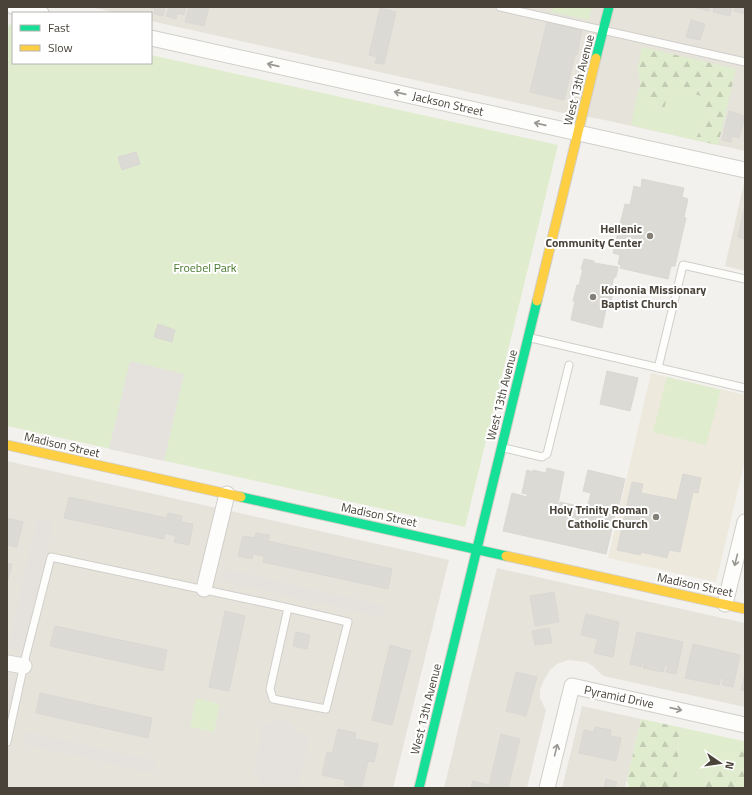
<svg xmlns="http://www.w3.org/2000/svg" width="752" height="795" font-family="'Titillium Web',sans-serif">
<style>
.residential{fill:#e6e3db}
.education{fill:#ede9dd}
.green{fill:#dfecce}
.forest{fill:url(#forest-firs)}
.parking{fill:#e5e2de}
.building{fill:#dcdad5;stroke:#dbd8d3}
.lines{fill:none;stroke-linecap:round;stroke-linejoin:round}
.lane-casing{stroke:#d1cfca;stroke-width:9}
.street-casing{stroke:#d1cfca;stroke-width:17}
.fast-casing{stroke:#d2cec4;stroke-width:11}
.slow-casing{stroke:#d2cec4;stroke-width:11}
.lane{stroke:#fdfdfc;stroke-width:7}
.street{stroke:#fdfdfc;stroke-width:15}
.fast{stroke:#16e098;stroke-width:9}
.slow{stroke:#ffcf43;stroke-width:9}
.oneway{stroke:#9a9791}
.poi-dot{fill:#848078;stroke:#fff;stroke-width:1.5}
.labels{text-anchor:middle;stroke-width:4;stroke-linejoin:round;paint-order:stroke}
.street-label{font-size:12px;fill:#494339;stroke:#fff}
.poi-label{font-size:12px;font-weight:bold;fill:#494339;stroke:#fff;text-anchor:end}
.park-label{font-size:12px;fill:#48792d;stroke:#fff}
</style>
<defs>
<pattern id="forest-firs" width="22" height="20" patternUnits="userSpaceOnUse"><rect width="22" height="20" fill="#dfecce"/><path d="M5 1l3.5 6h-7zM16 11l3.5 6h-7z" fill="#c1ccb2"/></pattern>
</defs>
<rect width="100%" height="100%" fill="#f3f1ed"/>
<g class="residential">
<path d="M 90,7 L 745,7 L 745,151 L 600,119 L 563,113 L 151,21 L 151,13 L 117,13 Z"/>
<path d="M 745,179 L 745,271 L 725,266 Z"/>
<path d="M 7,461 L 449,560 L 393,788 L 7,788 Z"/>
<path d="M 497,568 L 745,623 L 745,707 L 603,676 L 593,666 L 586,662 L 568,660 L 557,664 L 550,670 L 544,680 L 540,690 L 540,698 L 546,710 L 527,788 L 444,788 Z"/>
<path d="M 582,706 L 641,719 L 625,788 L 562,788 Z"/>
</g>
<path class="education" d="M 651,373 L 745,395 L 745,460 L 716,582 L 608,558 Z"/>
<g class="green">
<path d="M 552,7 L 592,7 L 589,20 L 551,12 Z"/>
<path d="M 9,24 L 13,25 L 13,63 L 151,63 L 151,55 L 558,145 L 465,527 L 7,426 L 7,32 Z"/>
<path d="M 669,88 L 707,97 C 705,111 704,130 694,140 L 631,125 L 637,97 L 640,98 L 655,109 L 664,110 Z"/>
<path d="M 667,377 L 721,390 L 706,445 L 653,432 Z"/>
<path d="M 196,698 L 220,704 L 214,732 L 190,727 Z"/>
<path d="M 679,727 L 743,741 L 740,753 C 734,757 728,758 722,761 C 713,766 708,778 705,788 L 676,788 L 678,765 Z"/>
</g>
<g class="forest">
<path d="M 642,47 L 736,69 L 718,145 L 694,140 C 704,130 706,110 706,97 L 669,88 L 664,110 L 655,109 L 640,98 L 637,97 L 640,85 L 638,67 Z"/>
<path d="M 641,719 L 679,727 L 678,765 L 676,788 L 629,788 L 627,780 Z"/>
<path d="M 743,741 L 745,741 L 745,788 L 705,788 C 708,778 713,766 722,761 C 728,758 734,757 740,753 Z"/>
</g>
<g class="parking">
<path d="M 130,361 L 184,374 L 164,461 L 109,449 Z"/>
<path d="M 37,519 L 53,523 L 24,652 L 8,649 Z"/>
<path d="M 224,569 L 385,606 L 382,617 L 222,581 Z"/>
<path d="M 7,677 L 17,679 L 7,723 Z"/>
<path d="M 277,720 L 294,723 L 294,729 L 296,733 L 309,736 L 298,788 L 274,788 L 259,784 L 260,777 L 254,776 L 263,722 L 274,725 Z"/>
<path d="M 26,732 L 155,761 L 153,773 L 24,744 Z"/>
</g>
<g class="building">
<path d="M 148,7 L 165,7 L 163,16 L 154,14 L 155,9 Z"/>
<path d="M 169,7 L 186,7 L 184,15 L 177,13 L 176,19 L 166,16 Z"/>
<path d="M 189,7 L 209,7 L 204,26 L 185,22 Z"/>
<path d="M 693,7 L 710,7 L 709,11 Z"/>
<path d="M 714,7 L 732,7 L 730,16 L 713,12 Z"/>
<path d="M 735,7 L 745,7 L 745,14 L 734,11 Z"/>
<path d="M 380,8 L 396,12 L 384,64 L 375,63 L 377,57 L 369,55 Z"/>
<path d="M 691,20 L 705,24 L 700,40 L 686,37 Z"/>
<path d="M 547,22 L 582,30 L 577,55 L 575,55 L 564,100 L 530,92 Z"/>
<path d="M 729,111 L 745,116 L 739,138 L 732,136 L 731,142 L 722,140 Z"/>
<path d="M 136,152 L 140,164 L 122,170 L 118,157 Z"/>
<path d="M 642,179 L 684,188 L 682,197 L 688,199 L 684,217 L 686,218 L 675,266 L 671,266 L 668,279 L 620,268 L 621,265 L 618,264 L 620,255 L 613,253 L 625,204 L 630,205 L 634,186 L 641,188 Z"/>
<path d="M 745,205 L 745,239 L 738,237 Z"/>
<path d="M 584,259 L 594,261 L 594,263 L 618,267 L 616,277 L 614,277 L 610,292 L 613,293 L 609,310 L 606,309 L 602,328 L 571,320 L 575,301 L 573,301 L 577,285 L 579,285 L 583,269 L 581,269 Z"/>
<path d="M 158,324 L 175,330 L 172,342 L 154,337 Z"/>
<path d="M 607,371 L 638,378 L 630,411 L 600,404 Z"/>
<path d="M 547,468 L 564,472 L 558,504 L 549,502 L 547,509 L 558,511 L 560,502 L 587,508 L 591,493 L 583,491 L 588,470 L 625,479 L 618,509 L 606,507 L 605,513 L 615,516 L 606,554 L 503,531 L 512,493 L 527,497 L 527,494 L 522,493 L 527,470 L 533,472 L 533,470 L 546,473 Z"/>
<path d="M 683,474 L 701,478 L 698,493 L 693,492 L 680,552 L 669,550 L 667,558 L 641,552 L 640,555 L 617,550 L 632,482 L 643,484 L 641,493 L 677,500 Z"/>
<path d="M 69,497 L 167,518 L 168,513 L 182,516 L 181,522 L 193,524 L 189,545 L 174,542 L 176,536 L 165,533 L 164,539 L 64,518 Z"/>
<path d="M 7,518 L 23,522 L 17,547 L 7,545 Z"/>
<path d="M 256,533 L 270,535 L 268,541 L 392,569 L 388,589 L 263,562 L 264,556 L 253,554 L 252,559 L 238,556 L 243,536 L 255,538 Z"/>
<path d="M 7,563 L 12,564 L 7,583 Z"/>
<path d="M 554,592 L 559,622 L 535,626 L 530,596 Z"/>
<path d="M 225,611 L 245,616 L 229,691 L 209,687 Z"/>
<path d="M 586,614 L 619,622 L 613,657 L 594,653 L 598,639 L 581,635 Z"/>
<path d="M 55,626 L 167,650 L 163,671 L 50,646 Z"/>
<path d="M 549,628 L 552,643 L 535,645 L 532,631 Z"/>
<path d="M 296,632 L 310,635 L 307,649 L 293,646 Z"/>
<path d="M 637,632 L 683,642 L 676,674 L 666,672 L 668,665 L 665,665 L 663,672 L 643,668 L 644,661 L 642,661 L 641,667 L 630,664 Z"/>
<path d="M 693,644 L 740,655 L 733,687 L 722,685 L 724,678 L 721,678 L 719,685 L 685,678 Z"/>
<path d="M 390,645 L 411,651 L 392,725 L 372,720 Z"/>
<path d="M 516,672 L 537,677 L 526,716 L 506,711 Z"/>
<path d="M 745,673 L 745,691 L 741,690 Z"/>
<path d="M 40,693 L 152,718 L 148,738 L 36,713 Z"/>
<path d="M 595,727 L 611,730 L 610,736 L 621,738 L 616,761 L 579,753 L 584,730 L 594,732 Z"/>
<path d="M 338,729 L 356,733 L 355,739 L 378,744 L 374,762 L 368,761 L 362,788 L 344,785 L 345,780 L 322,775 L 327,752 L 332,754 Z"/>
<path d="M 501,734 L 520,739 L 508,788 L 471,788 L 473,781 L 489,785 Z"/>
<path d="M 606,779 L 617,782 L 615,788 L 604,788 Z"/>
</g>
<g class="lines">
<g class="lane-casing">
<g id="lane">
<path d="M 500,7 L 745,62"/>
<path d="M 531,338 L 745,388"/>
<path d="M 658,368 L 683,265 L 745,279"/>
<path d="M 504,448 L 542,457 L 547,454 L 569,365"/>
<path d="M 7,742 L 26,655 L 51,557 L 280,606 L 348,622 L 326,709 L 273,699 L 270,689 L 288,608"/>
</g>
</g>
<g class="street-casing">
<g id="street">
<path d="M 14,7 L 41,13"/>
<path d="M 151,38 L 745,170"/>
<path d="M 204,589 L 227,494"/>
<path d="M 725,604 L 745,522"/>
<path d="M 7,663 L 24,666"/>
<path d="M 547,788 L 572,686 L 745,725"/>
</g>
</g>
<g class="fast-casing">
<g id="fast">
<path d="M 596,58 L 609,7"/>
<path d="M 241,497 L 506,556"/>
<path d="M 419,788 L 537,301"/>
</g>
</g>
<g class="slow-casing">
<g id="slow">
<path d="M 537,301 L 596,58"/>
<path d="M 7,445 L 241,497"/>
<path d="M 506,556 L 745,609"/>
</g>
</g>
<use href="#lane" class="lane"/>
<use href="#street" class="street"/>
<use href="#fast" class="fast"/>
<use href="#slow" class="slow"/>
</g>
<defs><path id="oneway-shaft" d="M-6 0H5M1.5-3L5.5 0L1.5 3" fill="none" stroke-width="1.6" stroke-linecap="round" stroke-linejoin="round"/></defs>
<g class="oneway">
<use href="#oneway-shaft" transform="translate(273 65) rotate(-167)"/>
<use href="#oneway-shaft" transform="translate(400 93) rotate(-167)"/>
<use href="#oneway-shaft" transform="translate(540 124) rotate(-167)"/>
<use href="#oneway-shaft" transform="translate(736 560) rotate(104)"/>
<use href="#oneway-shaft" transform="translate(676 709) rotate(13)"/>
<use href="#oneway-shaft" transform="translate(556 750) rotate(-76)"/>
</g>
<g class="poi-dot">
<circle cx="650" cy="236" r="4"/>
<circle cx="593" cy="297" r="4"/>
<circle cx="656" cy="517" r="4"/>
</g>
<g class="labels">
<g class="street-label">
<text transform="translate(579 80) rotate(-76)" y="4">West 13th Avenue</text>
<text transform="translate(448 104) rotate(13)" y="4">Jackson Street</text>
<text transform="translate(502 395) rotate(-76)" y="4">West 13th Avenue</text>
<text transform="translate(62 445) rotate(13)" y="4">Madison Street</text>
<text transform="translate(379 515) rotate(12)" y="4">Madison Street</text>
<text transform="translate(695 585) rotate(12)" y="4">Madison Street</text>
<text transform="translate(619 697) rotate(12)" y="4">Pyramid Drive</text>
<text transform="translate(426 709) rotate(-76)" y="4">West 13th Avenue</text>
</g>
<g class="poi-label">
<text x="642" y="233">Hellenic<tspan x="642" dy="14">Community Center</tspan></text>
<text x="601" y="294" text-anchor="start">Koinonia Missionary<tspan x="601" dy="14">Baptist Church</tspan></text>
<text x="648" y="514">Holy Trinity Roman<tspan x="648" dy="14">Catholic Church</tspan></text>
</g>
<g class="park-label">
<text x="205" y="272">Froebel Park</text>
</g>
</g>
<rect width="752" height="795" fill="none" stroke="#494339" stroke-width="16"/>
<rect x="12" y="12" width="140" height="52" fill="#ffffff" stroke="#b6b4b0"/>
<rect x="20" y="25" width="20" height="6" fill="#16e098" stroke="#b6b4b0"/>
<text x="48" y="32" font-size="12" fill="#494339">Fast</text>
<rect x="20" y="45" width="20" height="6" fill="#ffcf43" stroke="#b6b4b0"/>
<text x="48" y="52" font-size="12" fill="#494339">Slow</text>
<g transform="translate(720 763) rotate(103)" stroke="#ffffff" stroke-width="3" paint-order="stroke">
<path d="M0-3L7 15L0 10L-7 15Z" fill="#494339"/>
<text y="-6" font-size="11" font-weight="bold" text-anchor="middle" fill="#494339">N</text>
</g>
</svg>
